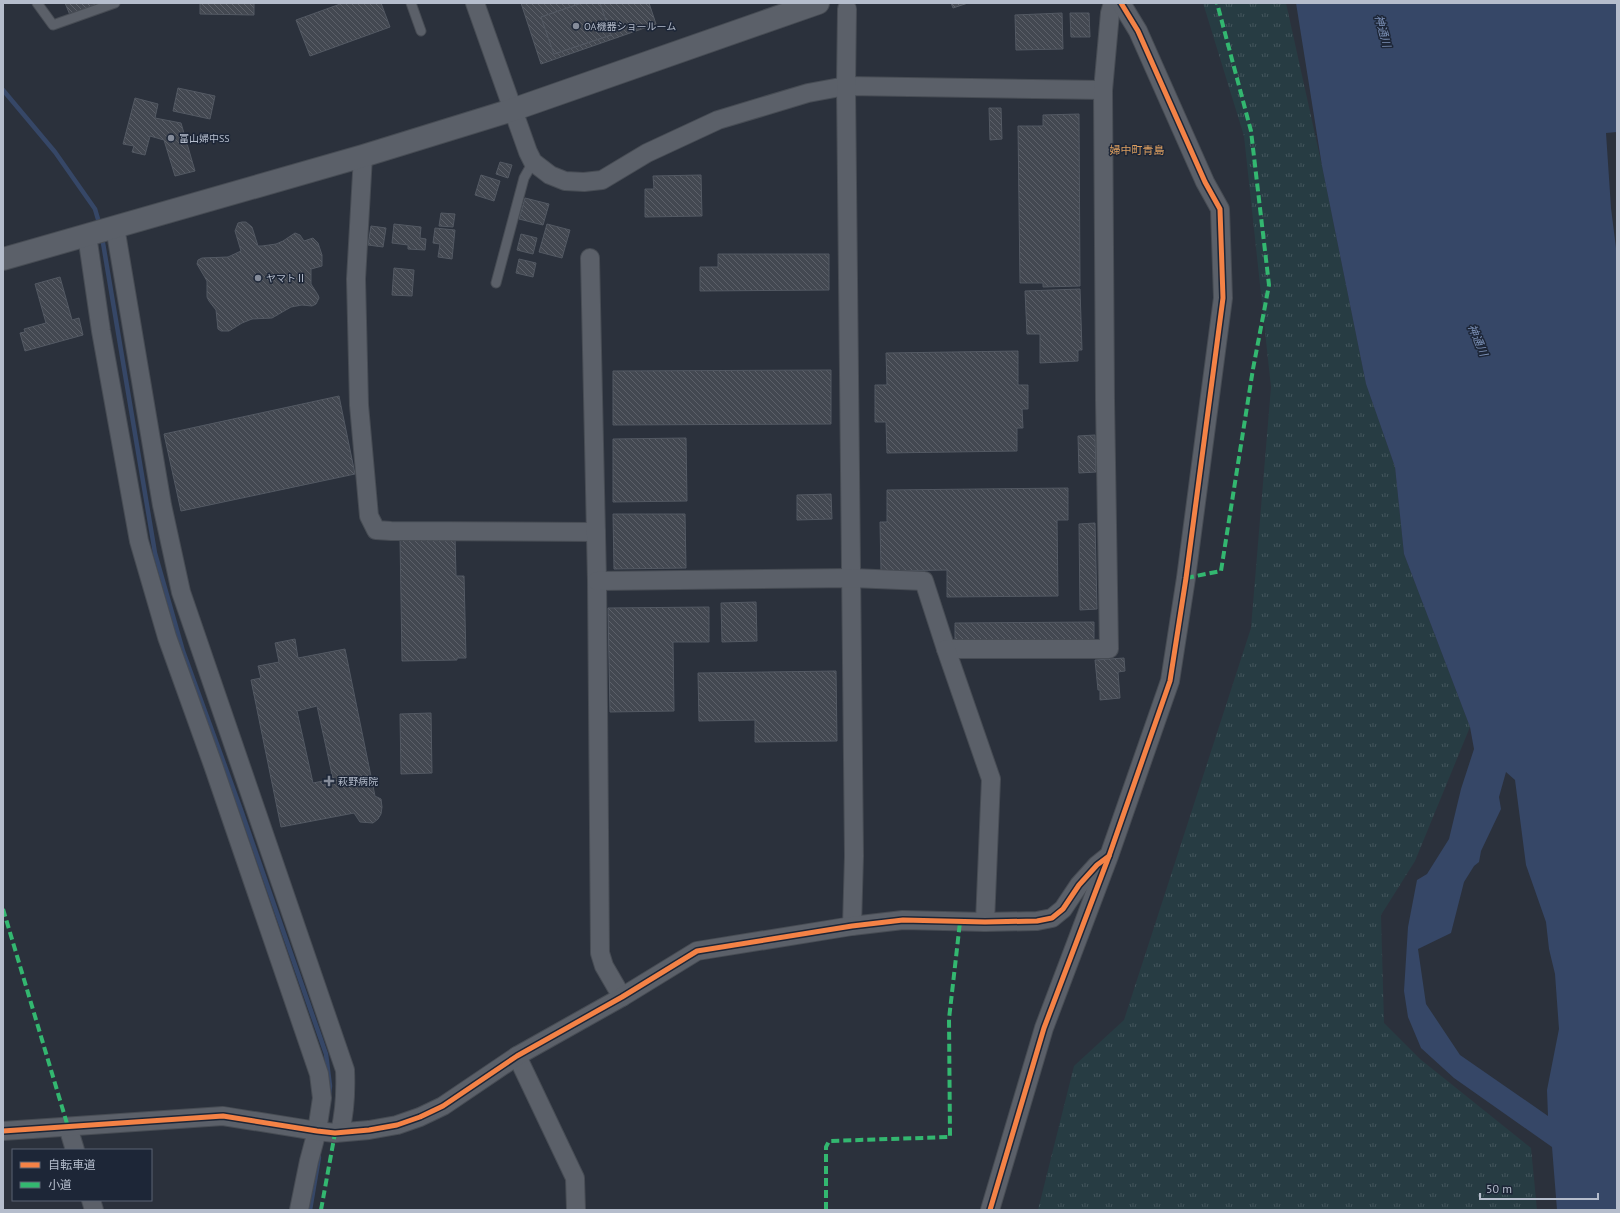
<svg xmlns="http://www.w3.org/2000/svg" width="1620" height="1213" font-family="'PT Sans','Noto Sans JP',sans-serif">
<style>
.grass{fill:url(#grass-tufts)}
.water{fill:#364767;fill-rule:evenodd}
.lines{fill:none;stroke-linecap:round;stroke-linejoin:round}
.stream{stroke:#364767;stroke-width:4.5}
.building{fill:url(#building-back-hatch);stroke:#535963;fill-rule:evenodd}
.service-casing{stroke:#474c54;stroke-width:11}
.minor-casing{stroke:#474c54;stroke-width:20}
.tertiary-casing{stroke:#474c54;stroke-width:24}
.service{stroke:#5b6069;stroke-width:9}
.minor{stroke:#5b6069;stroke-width:18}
.tertiary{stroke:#5b6069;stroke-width:22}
.quiet{stroke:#33b770;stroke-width:4;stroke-dasharray:8 4;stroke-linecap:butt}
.cycleway-casing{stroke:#1d2637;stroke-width:8}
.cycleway{stroke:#f48246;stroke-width:5}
.poi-dot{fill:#858c9a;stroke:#1d2637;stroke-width:1.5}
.labels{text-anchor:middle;stroke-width:3;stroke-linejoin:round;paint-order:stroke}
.poi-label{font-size:10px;fill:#b5bdcc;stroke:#1d2637;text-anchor:start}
.water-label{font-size:11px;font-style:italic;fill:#7b90b6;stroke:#1d2637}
.neighbourhood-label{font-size:11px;fill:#dd9f5f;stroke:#1d2637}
</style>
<defs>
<pattern id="grass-tufts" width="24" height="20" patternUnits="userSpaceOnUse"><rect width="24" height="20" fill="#273c43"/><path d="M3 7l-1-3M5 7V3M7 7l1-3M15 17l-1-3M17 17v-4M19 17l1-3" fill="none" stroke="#44565d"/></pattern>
<pattern id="building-back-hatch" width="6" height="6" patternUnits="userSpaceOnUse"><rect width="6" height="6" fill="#434851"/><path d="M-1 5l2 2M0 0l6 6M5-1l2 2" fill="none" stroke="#5c6069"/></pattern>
</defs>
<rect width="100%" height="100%" fill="#2b313c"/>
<path class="grass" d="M 1203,3 L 1286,3 L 1322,166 L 1366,384 L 1395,467 L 1404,554 L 1470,727 L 1415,861 L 1381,915 L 1384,1023 L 1420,1059 L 1531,1148 L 1537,1210 L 1038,1210 L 1074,1066 L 1124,1020 L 1251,628 L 1271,387 L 1244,136 Z"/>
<path class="water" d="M 1296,3 L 1617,3 L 1617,132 L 1606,133 L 1611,208 L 1617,256 L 1617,1210 L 1557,1210 L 1552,1147 L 1454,1078 L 1421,1048 L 1408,1017 L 1404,991 L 1408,927 L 1417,880 L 1427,874 L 1449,839 L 1461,789 L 1474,749 L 1470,727 L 1404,554 L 1395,467 L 1366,384 L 1322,166 ZM 1506,772 L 1515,780 L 1526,865 L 1546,922 L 1549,949 L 1555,974 L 1559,1029 L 1547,1090 L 1548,1116 L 1460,1055 L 1426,1004 L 1418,949 L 1451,933 L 1464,882 L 1474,866 L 1479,862 L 1481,851 L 1501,809 L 1499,797 Z"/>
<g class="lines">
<g class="stream">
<path d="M 3,90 L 55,152 L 95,209 L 100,226"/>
<path d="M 102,237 L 155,553 L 183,651 L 241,810 L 326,1054 L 330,1086 L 329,1094"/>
<path d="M 310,1210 L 319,1157"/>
</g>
</g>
<g class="building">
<path d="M 65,3 L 98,3 L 70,15 Z"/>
<path d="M 200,3 L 254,3 L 254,15 L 200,14 Z"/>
<path d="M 343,3 L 381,3 L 390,27 L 310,56 L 296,20 Z"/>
<path d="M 521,3 L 582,3 L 541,17 L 554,54 L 611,35 L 600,3 L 649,3 L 656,24 L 541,64 Z"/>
<path d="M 582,3 L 600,3 L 611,35 L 554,54 L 541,17 Z"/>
<path d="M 951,3 L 968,3 L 953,8 Z"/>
<path d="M 1062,13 L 1063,49 L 1016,50 L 1015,15 Z"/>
<path d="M 1070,13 L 1089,13 L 1090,37 L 1071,37 Z"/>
<path d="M 178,88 L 215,96 L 210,119 L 173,111 Z"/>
<path d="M 135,98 L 158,104 L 155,118 L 181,123 L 195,171 L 175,176 L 164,140 L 150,136 L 145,155 L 132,152 L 134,146 L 123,144 Z"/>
<path d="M 989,108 L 1001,108 L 1002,139 L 990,140 Z"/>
<path d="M 1079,114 L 1080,286 L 1043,287 L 1043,283 L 1020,283 L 1018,126 L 1043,126 L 1043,115 Z"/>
<path d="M 500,162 L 512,165 L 508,178 L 496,174 Z"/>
<path d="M 481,175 L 500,181 L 494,201 L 475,195 Z"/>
<path d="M 701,175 L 702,216 L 645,217 L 645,189 L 654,189 L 653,176 Z"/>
<path d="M 525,198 L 549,204 L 543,225 L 519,219 Z"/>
<path d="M 441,213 L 455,214 L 453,227 L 439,226 Z"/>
<path d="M 242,222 L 246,222 L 252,227 L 258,246 L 262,246 L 276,244 L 283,241 L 295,233 L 300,235 L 304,241 L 313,238 L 318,243 L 322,255 L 322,266 L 311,269 L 311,284 L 318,295 L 319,298 L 316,304 L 312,306 L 302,305 L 291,307 L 272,318 L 252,319 L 242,323 L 229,331 L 221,331 L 218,329 L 216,310 L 209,301 L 207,297 L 207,281 L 197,264 L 198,260 L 202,258 L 228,257 L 241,251 L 235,231 L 238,223 Z"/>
<path d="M 394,224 L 421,227 L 420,238 L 426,239 L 425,250 L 408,249 L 408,245 L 392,243 Z"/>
<path d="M 547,224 L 570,230 L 562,258 L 539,252 Z"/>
<path d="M 371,226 L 386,228 L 383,247 L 368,245 Z"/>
<path d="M 435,228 L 455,230 L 452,259 L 438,257 L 440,244 L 433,243 Z"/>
<path d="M 521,234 L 537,238 L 533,254 L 517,250 Z"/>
<path d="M 718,254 L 829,254 L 829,290 L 700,291 L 700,267 L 718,267 Z"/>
<path d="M 519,259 L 536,263 L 533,277 L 516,273 Z"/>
<path d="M 394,268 L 414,270 L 412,296 L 392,295 Z"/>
<path d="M 60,277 L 72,320 L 79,318 L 83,335 L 25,351 L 20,333 L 25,332 L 24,329 L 46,323 L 35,284 Z"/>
<path d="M 1080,289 L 1082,350 L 1078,350 L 1078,361 L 1040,363 L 1040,334 L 1027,334 L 1025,291 Z"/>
<path d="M 1018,351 L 1018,385 L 1028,385 L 1028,409 L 1022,409 L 1023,428 L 1017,428 L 1017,451 L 887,453 L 886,422 L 875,422 L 875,385 L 887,385 L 886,353 Z"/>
<path d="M 831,370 L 831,424 L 613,425 L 613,371 Z"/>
<path d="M 339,396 L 355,474 L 181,511 L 164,434 Z"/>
<path d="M 1095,435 L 1096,472 L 1079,473 L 1078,436 Z"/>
<path d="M 686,438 L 687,501 L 613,502 L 613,439 Z"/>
<path d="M 1068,488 L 1068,520 L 1057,520 L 1058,596 L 947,597 L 947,570 L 881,571 L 880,522 L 887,522 L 887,490 Z"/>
<path d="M 831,494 L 832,519 L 797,520 L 797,495 Z"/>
<path d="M 613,514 L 685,514 L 686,568 L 614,569 Z"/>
<path d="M 1095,523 L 1097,609 L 1080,610 L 1079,524 Z"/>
<path d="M 455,536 L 456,576 L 464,576 L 466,658 L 457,658 L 457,660 L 402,661 L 400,537 Z"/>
<path d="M 756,602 L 757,641 L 722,642 L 721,603 Z"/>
<path d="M 709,607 L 709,642 L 673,642 L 674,711 L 610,712 L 608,608 Z"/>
<path d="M 1094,622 L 1094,640 L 955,641 L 955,623 Z"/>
<path d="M 295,639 L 298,658 L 345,649 L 375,796 L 381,799 L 382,807 L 381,814 L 378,819 L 373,823 L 360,822 L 354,813 L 281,827 L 251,680 L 261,678 L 258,666 L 279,662 L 275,643 ZM 317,706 L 333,779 L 313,783 L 297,711 Z"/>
<path d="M 1124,658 L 1125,671 L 1118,672 L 1120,698 L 1100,700 L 1100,690 L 1098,690 L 1095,660 Z"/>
<path d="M 836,671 L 837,741 L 755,742 L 755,720 L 699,721 L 698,673 Z"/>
<path d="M 431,713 L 432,773 L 401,774 L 400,714 Z"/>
</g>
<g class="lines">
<g class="service-casing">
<g id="service">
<path d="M 37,3 L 53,25 L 115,3"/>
<path d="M 411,3 L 421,31"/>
<path d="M 496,283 L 524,178 L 533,162"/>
</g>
</g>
<g class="minor-casing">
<g id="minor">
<path d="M 475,3 L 528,152 L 533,162 L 550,175 L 565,181 L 584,182 L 602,180 L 647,153 L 718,120 L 808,93 L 846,86 L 1103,90"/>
<path d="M 847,9 L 846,86 L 854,856 L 852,926"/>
<path d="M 363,156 L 356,279 L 359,405 L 369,516 L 376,530 L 391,531 L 596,532"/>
<path d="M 115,227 L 162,505 L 181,592 L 345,1070 C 346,1092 345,1111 340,1132"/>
<path d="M 87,235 L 101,331 L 139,541 L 167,637 L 213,765 L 319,1074 L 322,1098 L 317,1131 L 309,1161 L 299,1210"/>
<path d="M 590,258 L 597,581 L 600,953 L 604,966 L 622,997"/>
<path d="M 597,581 L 852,578 L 924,581 L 946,649 L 1109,649 L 1105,400 L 1103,90 L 1110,13 L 1113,3"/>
<path d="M 946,649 L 991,779 L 985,922"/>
<path d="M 517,1056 L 575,1178 L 576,1210"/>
<path d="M 68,1127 L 75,1150"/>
<path d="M 3,1131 L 223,1116 L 317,1131 L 335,1133 L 369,1130 L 397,1125 L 420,1117 L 443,1106 L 517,1056 L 622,997 L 697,951 L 852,926 L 903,920 L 985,922 L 1037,921 L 1052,918 L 1063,909 L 1079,885 L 1097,865 L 1107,857"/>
<path d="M 91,1200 L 94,1210"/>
<path d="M 990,1210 L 1044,1028 L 1109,856 L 1170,681 L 1186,578 L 1223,298 L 1220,209 L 1205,182 L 1138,31 L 1121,3"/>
</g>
</g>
<g class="tertiary-casing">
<path id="tertiary" d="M 3,259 L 363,156 L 512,110 L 818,3"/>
</g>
<use href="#service" class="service"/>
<use href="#minor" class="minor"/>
<use href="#tertiary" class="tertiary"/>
<g class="quiet">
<path d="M 1186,578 L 1221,571 L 1253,369 L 1269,285 L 1251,131 L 1217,3"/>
<path d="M 3,909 L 68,1127"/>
<path d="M 321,1210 L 335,1133"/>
<path d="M 826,1210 L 826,1147 L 829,1141 L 950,1137 L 949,1019 L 960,922"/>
</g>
<g class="cycleway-casing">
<g id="cycleway">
<path d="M 3,1131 L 223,1116 L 317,1131 L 335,1133 L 369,1130 L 397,1125 L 420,1117 L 443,1106 L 517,1056 L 622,997 L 697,951 L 852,926 L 903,920 L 985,922 L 1037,921 L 1052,918 L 1063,909 L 1079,885 L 1097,865 L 1109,856"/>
<path d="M 990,1210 L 1044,1028 L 1109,856 L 1170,681 L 1186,578 L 1223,298 L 1220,209 L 1205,182 L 1138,31 L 1121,3"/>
</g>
</g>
<use href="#cycleway" class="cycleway"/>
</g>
<g class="poi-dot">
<circle cx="576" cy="26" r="4"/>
<circle cx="171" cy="138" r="4"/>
<circle cx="258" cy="278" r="4"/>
<path d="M327 775h4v4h4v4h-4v4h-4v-4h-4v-4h4z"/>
</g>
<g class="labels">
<g class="poi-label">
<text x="584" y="30">OA機器ショールーム</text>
<text x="179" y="142">富山婦中SS</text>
<text x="266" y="282">ヤマトⅡ</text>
<text x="338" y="785">萩野病院</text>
</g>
<g class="water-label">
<text transform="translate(1383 31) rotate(75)" y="4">神通川</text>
<text transform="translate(1478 340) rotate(67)" y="4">神通川</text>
</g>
<g class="neighbourhood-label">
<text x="1137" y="154">婦中町青島</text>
</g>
</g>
<rect width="1620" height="1213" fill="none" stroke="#b5bdcc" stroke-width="8"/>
<rect x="12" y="1149" width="140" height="52" fill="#1d2637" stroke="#5a6273"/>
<rect x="20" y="1162" width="20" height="6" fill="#f48246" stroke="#5a6273"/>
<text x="48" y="1169" font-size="12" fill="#b5bdcc">自転車道</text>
<rect x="20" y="1182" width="20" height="6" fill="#33b770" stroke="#5a6273"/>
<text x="48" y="1189" font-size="12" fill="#b5bdcc">小道</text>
<path d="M1480 1193v6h118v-6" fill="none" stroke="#b5bdcc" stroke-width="2"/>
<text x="1486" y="1193" font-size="12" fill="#b5bdcc" stroke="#1d2637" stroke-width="3" paint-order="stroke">50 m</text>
</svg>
